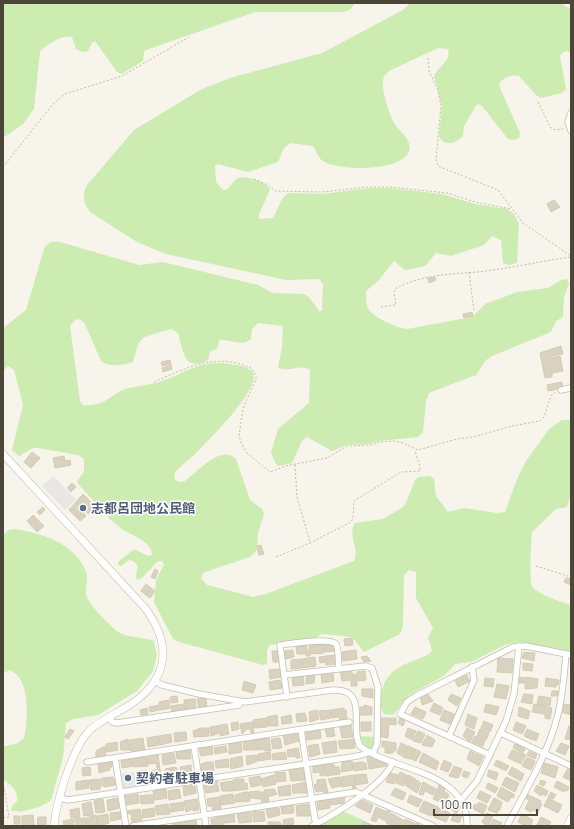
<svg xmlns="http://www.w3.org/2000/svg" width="574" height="829" font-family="Manrope,'Noto Sans JP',sans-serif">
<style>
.green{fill:#ccecb2}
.parking{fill:#e8e7e3}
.building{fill:#d9d2c0;stroke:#d4cbb2}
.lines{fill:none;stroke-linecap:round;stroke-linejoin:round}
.minor-casing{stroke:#c3bead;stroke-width:7}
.tertiary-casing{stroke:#c3bead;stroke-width:8}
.path{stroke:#c6bc9d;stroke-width:1;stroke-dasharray:2 2;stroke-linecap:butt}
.minor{stroke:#fff;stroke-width:5.5}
.tertiary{stroke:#fff;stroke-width:7}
.service-dot{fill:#5c6f8a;stroke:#fff;stroke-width:1.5}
.labels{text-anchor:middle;stroke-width:3;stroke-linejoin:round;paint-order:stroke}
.service-label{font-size:13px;font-weight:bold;fill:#4e5e75;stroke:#fff;text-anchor:start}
</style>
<rect width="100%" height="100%" fill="#f6f4eb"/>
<g class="green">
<path d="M 3,3 L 355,3 L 351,9 L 344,12 L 255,12 L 146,50 L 144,52 L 143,61 L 122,74 L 117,72 L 95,41 L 92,43 L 88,51 L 82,52 L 76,49 L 72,37 C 63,34 45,45 40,52 L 34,109 L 23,124 L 3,138 Z"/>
<path d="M 410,3 L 560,3 L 571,9 L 571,53 L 567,51 L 562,53 L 560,56 L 566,89 L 562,93 L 541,98 L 536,95 L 519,76 C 512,74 502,78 499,84 L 500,88 L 520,133 L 519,138 L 514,140 L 508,139 L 482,106 L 477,104 L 464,126 L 463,136 C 455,143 445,148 439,136 L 442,106 L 434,76 C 438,66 452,61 448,49 L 438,48 L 389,71 C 386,74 383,77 383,81 C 381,89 390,116 394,123 C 399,131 413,140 409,151 C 403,172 337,171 323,161 C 318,158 316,150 313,146 L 290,143 L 284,148 L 278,162 L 248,172 L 218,164 L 215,166 L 216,182 L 223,190 L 226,190 C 231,187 233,181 238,178 C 246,175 267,182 270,190 L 259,214 L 259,219 L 273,218 L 282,199 L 288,193 L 322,194 L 369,188 L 390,188 L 442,194 L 475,204 L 507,209 L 513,213 L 519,223 L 517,263 L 509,265 L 503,263 L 501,240 L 492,236 L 484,245 L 451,256 L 436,253 L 425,266 L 405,270 L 394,261 L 378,281 L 366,291 C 366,297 366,305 369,310 C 373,317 399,329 407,329 L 472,317 L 485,304 L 517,292 L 548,288 L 561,280 L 567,279 L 569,283 L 564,297 L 563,317 L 556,321 L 551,332 L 492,356 L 486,360 L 476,375 L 429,393 L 426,401 L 423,432 L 418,437 L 380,441 L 370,444 L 347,445 L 332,451 L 307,437 L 302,441 L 292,463 L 279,466 L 276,464 L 271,453 L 278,429 L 309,403 L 310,370 C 301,363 286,374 278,367 L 282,347 L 283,326 L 258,323 L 252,329 L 251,339 C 241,348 229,338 219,340 L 218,348 L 210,352 L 208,360 C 184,373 183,350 178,333 L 171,329 L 144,337 L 138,344 L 133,362 C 123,365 109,368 101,361 L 85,324 L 81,320 L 76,319 L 70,326 L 80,401 L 83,405 C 105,407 108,396 125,389 C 135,386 145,386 155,383 C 187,374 199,357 236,365 C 243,366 248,367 253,372 C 261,389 211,437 198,451 C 191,459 180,465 174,474 L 175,480 L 180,482 L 185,481 C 198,471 222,444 236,459 L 250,500 L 262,509 L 264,514 L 258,533 L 257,550 L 250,557 L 208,571 L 203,573 L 201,578 L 207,585 L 246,595 L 253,597 L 266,594 L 354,561 C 360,549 347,535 355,523 L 383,519 L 403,507 L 406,503 L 415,480 L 419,477 L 430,476 L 434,479 L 436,496 L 448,512 L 464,508 L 497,513 L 505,512 L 517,479 L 526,461 L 549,429 L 562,420 L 571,420 L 571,493 L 567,507 L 556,509 L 532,532 C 531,540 529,580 532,586 C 536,594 562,602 571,605 L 571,651 L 519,642 L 505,645 L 471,662 L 455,664 L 444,676 L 409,695 L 393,715 L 384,714 C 380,709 380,702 381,696 C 386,658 427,663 432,650 L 428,638 L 433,628 L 416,598 L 416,572 L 409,570 L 404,575 L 403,626 L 400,634 L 364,652 L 352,637 L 322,634 L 315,638 L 270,645 L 267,650 L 267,664 L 263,665 L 179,642 L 173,639 L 154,602 L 156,580 L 164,565 L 162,561 L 158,561 L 142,578 L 137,580 L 136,576 L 138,566 L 133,561 L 129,560 L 121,566 L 118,565 L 118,562 L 134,549 L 148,556 L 152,555 C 152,541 132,536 122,529 C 106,518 93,499 79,485 L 77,481 L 84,472 L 84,459 L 78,455 L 38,448 L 33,448 L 19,456 L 12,450 L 23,405 L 14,370 L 8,366 L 3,371 L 3,328 L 26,310 L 44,249 C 48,242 52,241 60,242 L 139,265 L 163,262 L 258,285 L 272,293 L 304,294 L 309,297 L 319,311 L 322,311 L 323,284 L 319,279 L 286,280 L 166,254 L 137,242 L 90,212 C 83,203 82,196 87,185 L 134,130 L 200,90 L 230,78 L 322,53 L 403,10 Z"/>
<path d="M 14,529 C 42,533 75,543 86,572 C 89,579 85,586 86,594 C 87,603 109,625 117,631 C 128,639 142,636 154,641 L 157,655 L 153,671 L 137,691 L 98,715 L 73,719 L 66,723 L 63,758 L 51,800 C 46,806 17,815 11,810 L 12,806 L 17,801 C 19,793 11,783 3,780 L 3,747 L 18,743 L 24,738 C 28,720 31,679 10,670 L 3,673 L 3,535 L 9,530 Z"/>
<path d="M 360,736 L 374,737 L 374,748 L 370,749 L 363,744 Z"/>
<path d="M 342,811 L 363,820 L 360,826 L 318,826 Z"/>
</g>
<g class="parking">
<path d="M 54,476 L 76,500 L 65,510 L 42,486 Z"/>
<path d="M 135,772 L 137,787 L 124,789 L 120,774 Z"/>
</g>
<g class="building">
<path d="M 554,200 L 560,207 L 551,212 L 547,204 Z"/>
<path d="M 435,277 L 436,280 L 429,283 L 428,278 Z"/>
<path d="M 472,312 L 473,316 L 464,318 L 463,314 Z"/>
<path d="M 561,346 L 563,354 L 551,356 L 551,358 L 560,356 L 563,371 L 552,373 L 552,377 L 545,378 L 540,353 Z"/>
<path d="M 170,360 L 171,364 L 162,366 L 161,362 Z"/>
<path d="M 171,365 L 172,369 L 163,372 L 162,368 Z"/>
<path d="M 562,382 L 563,388 L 548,391 L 547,385 Z"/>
<path d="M 32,452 L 40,458 L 31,468 L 24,462 Z"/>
<path d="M 64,456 L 65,461 L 70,460 L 71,465 L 55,468 L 53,458 Z"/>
<path d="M 72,483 L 76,487 L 71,492 L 67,488 Z"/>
<path d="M 83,494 L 96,507 L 88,514 L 85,510 L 83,512 L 86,516 L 80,521 L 69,510 Z"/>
<path d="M 43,507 L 45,510 L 40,515 L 37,512 Z"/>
<path d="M 33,515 L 44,526 L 37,532 L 27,521 Z"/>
<path d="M 261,545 L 264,554 L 259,555 L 257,546 Z"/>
<path d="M 155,569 L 158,571 L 155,579 L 151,577 Z"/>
<path d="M 566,578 L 571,579 L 571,585 L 564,582 Z"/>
<path d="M 146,584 L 155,591 L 150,598 L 141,591 Z"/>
<path d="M 352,638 L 353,645 L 345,646 L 344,639 Z"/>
<path d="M 316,644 L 323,644 L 324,653 L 310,654 L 309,645 Z"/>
<path d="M 306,645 L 310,656 L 306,656 L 306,654 L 297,654 L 296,647 Z"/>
<path d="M 324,645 L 333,646 L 335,651 L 325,652 Z"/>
<path d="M 293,650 L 294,657 L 285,659 L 284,651 Z"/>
<path d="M 356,650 L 357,659 L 343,661 L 342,652 Z"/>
<path d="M 272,651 L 278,651 L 279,662 L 273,662 Z"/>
<path d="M 524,652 L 535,653 L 534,661 L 522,658 Z"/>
<path d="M 335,655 L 336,664 L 326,665 L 326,662 L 320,663 L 319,657 Z"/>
<path d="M 367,656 L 371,661 L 364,662 L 361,657 Z"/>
<path d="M 315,657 L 316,666 L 303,668 L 302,659 Z"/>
<path d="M 498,658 L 513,659 L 512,673 L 497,672 Z"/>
<path d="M 301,659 L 302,668 L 291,669 L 291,660 Z"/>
<path d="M 523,663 L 533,664 L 532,671 L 523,670 Z"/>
<path d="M 280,669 L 281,677 L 270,679 L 269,670 Z"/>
<path d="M 340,671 L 352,671 L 352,674 L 356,674 L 357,686 L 351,686 L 351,680 L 342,681 Z"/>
<path d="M 365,671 L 366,680 L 358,681 L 357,672 Z"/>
<path d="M 333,672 L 334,681 L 322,683 L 321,674 Z"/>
<path d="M 466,674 L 470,681 L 458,687 L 455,680 Z"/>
<path d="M 315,675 L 314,683 L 306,684 L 306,676 Z"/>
<path d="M 303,676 L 304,685 L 293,686 L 292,678 Z"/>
<path d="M 519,677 L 524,678 L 524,683 L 519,683 Z"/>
<path d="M 525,677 L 538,679 L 537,688 L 525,689 Z"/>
<path d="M 485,678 L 494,679 L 493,687 L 484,686 Z"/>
<path d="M 546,678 L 559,680 L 558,685 L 556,685 L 556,687 L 545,686 Z"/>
<path d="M 280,680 L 282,688 L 270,690 L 269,682 Z"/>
<path d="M 244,681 L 256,685 L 253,693 L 242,690 Z"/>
<path d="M 497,684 L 509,686 L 506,699 L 494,697 Z"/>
<path d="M 362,689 L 373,689 L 373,698 L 362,696 Z"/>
<path d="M 552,691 L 558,691 L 557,696 L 551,696 Z"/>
<path d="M 427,693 L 433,701 L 422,705 L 420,696 Z"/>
<path d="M 451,694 L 461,698 L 457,706 L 448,700 Z"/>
<path d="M 524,694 L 533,695 L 532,704 L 521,702 Z"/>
<path d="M 177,696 L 178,702 L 171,703 L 170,697 Z"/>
<path d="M 539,696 L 551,698 L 550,706 L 537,704 Z"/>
<path d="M 204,698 L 206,699 L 207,707 L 199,708 L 197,699 Z"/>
<path d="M 195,699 L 196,707 L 185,709 L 184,700 Z"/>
<path d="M 169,700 L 170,708 L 150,712 L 149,707 L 159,705 L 159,702 Z"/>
<path d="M 434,703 L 443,708 L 440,715 L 430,711 Z"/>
<path d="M 184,704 L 185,710 L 172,712 L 171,706 Z"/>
<path d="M 486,704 L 499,707 L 496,715 L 484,712 Z"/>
<path d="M 534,704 L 552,708 L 550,719 L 545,718 L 545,714 L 532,712 Z"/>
<path d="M 563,704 L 571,705 L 571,715 L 561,712 Z"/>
<path d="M 364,705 L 372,707 L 372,715 L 360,715 L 360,707 L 364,707 Z"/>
<path d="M 415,707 L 426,712 L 423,719 L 411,714 Z"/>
<path d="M 519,707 L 530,711 L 528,719 L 518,716 Z"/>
<path d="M 147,708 L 148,714 L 141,715 L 140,710 Z"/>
<path d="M 344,708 L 344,710 L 346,710 L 347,719 L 340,720 L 339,717 L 332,718 L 331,710 Z"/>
<path d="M 317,710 L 319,719 L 310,722 L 309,712 Z"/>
<path d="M 330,710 L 331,718 L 321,720 L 319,711 Z"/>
<path d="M 444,710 L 454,714 L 450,724 L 440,720 Z"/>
<path d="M 305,713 L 307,721 L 297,722 L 296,714 Z"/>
<path d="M 468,714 L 477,718 L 474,729 L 465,725 Z"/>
<path d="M 277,715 L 278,726 L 268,726 L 267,717 Z"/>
<path d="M 291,715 L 292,723 L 282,724 L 281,717 Z"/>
<path d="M 266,718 L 267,727 L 254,728 L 253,720 Z"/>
<path d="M 381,718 L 396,718 L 396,725 L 389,724 L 388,738 L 381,737 Z"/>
<path d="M 400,718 L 405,721 L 403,726 L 398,723 Z"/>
<path d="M 484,721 L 493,725 L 490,732 L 481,728 Z"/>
<path d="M 238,722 L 239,729 L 232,731 L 231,723 Z"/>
<path d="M 252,722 L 254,733 L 251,733 L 250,729 L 247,729 L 242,734 L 240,724 Z"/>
<rect x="361" y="722" width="10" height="9"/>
<path d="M 516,722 L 526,726 L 522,734 L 513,730 Z"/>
<path d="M 227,724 L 229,734 L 220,736 L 220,733 L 211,736 L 210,727 Z"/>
<path d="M 351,725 L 353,737 L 342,738 L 340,727 Z"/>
<path d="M 569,726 L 571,726 L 571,740 L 565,739 Z"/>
<path d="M 333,727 L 335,736 L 327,737 L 325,728 Z"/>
<path d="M 201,728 L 209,728 L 209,736 L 194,737 L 193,731 Z"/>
<path d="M 408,728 L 416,731 L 412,740 L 405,736 Z"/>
<path d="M 467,728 L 475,732 L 470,742 L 463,736 Z"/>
<path d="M 70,729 L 74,731 L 68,739 L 65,737 Z"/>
<path d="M 480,729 L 489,733 L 486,740 L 477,736 Z"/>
<path d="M 527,729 L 539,734 L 536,741 L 524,736 Z"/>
<path d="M 320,730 L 321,738 L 307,740 L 306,732 Z"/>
<path d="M 418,731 L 425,734 L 421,743 L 413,741 Z"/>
<path d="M 186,732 L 187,740 L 175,742 L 174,733 Z"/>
<path d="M 293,733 L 297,733 L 299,741 L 285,745 L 283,734 Z"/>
<path d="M 171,734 L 172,742 L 160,745 L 159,736 Z"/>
<path d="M 427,735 L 435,740 L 432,747 L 422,745 Z"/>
<path d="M 158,736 L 159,745 L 148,747 L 147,738 Z"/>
<path d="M 475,736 L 485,741 L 483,746 L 481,746 L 472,742 Z"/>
<path d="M 262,737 L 263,739 L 269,738 L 271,751 L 265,751 L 265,749 L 258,750 L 256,738 Z"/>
<path d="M 143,738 L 145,751 L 132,753 L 130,740 Z"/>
<path d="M 280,738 L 282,748 L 273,749 L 271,739 Z"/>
<path d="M 128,739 L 131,750 L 121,750 L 120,742 Z"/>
<path d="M 255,739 L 257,750 L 244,750 L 243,741 Z"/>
<path d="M 354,739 L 355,748 L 340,749 L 338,741 Z"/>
<path d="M 241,741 L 242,752 L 229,754 L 229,744 Z"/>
<path d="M 336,741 L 337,752 L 324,754 L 322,743 Z"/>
<path d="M 382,741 L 396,743 L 396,751 L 393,751 L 393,753 L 385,753 L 385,747 L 382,747 Z"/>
<path d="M 117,742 L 118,750 L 107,752 L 106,744 Z"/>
<path d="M 401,743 L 407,746 L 402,756 L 397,753 Z"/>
<path d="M 561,743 L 569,746 L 565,755 L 556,751 Z"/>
<path d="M 318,744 L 320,754 L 310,757 L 308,746 Z"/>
<path d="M 515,744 L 525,749 L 523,753 L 513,748 Z"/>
<path d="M 105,746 L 106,756 L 96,758 L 96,751 Z"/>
<path d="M 212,746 L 213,754 L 201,756 L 199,748 Z"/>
<path d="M 226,746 L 227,752 L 215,754 L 214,748 Z"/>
<path d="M 408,746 L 415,749 L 410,759 L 403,757 Z"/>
<path d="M 298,748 L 300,758 L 296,758 L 296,756 L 288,757 L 287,750 Z"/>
<path d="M 415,749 L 421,752 L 416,761 L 411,759 Z"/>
<path d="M 190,750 L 191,759 L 177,759 L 176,752 Z"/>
<path d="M 512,750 L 526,755 L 521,764 L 508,758 Z"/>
<path d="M 470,751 L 483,757 L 479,766 L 467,759 Z"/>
<path d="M 529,751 L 537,755 L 535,759 L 527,755 Z"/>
<path d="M 270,752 L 271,759 L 259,761 L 258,754 Z"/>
<path d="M 285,752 L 287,759 L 273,760 L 272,754 Z"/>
<path d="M 174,753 L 176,763 L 163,765 L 162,755 Z"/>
<path d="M 423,753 L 439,762 L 436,770 L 419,762 Z"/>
<path d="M 154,754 L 158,755 L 160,768 L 157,768 L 156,763 L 148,764 L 147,755 Z"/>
<path d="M 257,755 L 258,761 L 247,765 L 246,756 Z"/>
<path d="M 242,756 L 243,766 L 231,769 L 230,759 Z"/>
<path d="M 146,757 L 148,766 L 134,767 L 133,759 Z"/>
<path d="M 367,757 L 372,757 L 373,760 L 379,759 L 379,762 L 385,761 L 387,766 L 369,769 Z"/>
<path d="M 527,757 L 535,761 L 531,770 L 522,766 Z"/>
<path d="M 132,759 L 133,766 L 122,768 L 121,761 Z"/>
<path d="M 228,759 L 229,767 L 216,768 L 215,761 Z"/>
<path d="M 444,760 L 452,764 L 448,772 L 440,769 Z"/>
<path d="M 497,760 L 509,766 L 506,771 L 494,765 Z"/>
<path d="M 352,761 L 353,770 L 341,772 L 342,762 Z"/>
<path d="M 112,762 L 112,767 L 109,768 L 110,770 L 99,773 L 98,764 Z"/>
<path d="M 208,762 L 213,762 L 214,771 L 202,774 L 201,764 Z"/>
<path d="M 363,762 L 363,763 L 366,763 L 367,769 L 354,771 L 353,763 Z"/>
<path d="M 544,763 L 558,767 L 555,778 L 541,773 Z"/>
<path d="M 334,764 L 334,767 L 339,767 L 340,774 L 326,776 L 324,765 Z"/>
<path d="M 191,765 L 192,776 L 182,778 L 180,767 Z"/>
<path d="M 323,765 L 325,775 L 320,776 L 320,772 L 313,773 L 313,766 Z"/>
<path d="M 454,766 L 462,769 L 458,778 L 449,776 Z"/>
<path d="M 90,767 L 91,775 L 83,776 L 82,768 Z"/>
<path d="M 175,767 L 177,768 L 178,776 L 166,778 L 165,769 Z"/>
<path d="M 512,767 L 524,774 L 521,781 L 508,774 Z"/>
<path d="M 303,768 L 305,780 L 291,781 L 289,770 Z"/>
<path d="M 568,768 L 571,770 L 571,781 L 563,777 Z"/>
<path d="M 160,769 L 162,778 L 151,780 L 150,771 Z"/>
<path d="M 146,770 L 148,779 L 138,782 L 136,772 Z"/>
<path d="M 489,770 L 498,773 L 496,780 L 487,776 Z"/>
<path d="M 464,771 L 470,773 L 467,778 L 462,776 Z"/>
<path d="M 285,772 L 286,781 L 277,782 L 275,773 Z"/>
<path d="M 400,772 L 408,776 L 403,786 L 396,783 Z"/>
<path d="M 390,773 L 398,775 L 394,784 L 386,782 Z"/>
<path d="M 366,774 L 368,783 L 356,785 L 355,775 Z"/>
<path d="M 274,775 L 276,784 L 263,787 L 261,779 Z"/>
<path d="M 354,775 L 356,789 L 353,789 L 352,785 L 342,787 L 341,777 Z"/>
<path d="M 409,775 L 421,783 L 417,793 L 405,785 Z"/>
<path d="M 260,776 L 261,785 L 251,787 L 249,778 Z"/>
<path d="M 113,777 L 116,785 L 104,787 L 102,778 Z"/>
<path d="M 340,777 L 341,786 L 332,788 L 328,779 Z"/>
<path d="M 506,777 L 519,783 L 515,792 L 502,785 Z"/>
<path d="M 101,779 L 102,786 L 100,787 L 100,789 L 91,790 L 89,780 Z"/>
<path d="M 236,779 L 244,779 L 244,784 L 247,783 L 248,789 L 234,791 L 232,781 Z"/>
<path d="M 325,779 L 328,793 L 324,793 L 324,791 L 316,792 L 314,785 L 317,784 L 317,780 Z"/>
<path d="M 88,780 L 89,788 L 76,790 L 76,782 Z"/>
<path d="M 541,780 L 546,782 L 544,786 L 539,784 Z"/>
<path d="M 217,781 L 219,791 L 206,793 L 204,785 L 207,785 L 206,783 Z"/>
<path d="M 231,781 L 233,791 L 222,791 L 220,783 Z"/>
<path d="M 557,781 L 569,787 L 567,791 L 565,790 L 564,792 L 554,787 Z"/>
<path d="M 306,782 L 307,793 L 293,793 L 292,785 Z"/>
<path d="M 423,782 L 436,789 L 433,795 L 425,791 L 423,795 L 419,794 Z"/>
<path d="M 488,783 L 498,788 L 495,793 L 486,788 Z"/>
<path d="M 195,785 L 196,793 L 184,796 L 183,787 Z"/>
<path d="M 290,785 L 291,795 L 279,796 L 278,787 Z"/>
<path d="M 439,785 L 445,788 L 444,791 L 449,795 L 445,804 L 433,799 Z"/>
<path d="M 537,785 L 548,791 L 546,796 L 542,794 L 541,796 L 534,791 Z"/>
<path d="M 501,787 L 515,795 L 513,798 L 511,797 L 508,802 L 497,796 Z"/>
<path d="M 395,788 L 406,793 L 403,800 L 391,795 Z"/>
<path d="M 166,789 L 167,798 L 155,800 L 153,791 Z"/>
<path d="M 179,789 L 181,798 L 169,800 L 168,791 Z"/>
<path d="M 274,789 L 277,794 L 268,797 L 269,802 L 265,803 L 264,790 Z"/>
<path d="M 259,791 L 259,792 L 263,792 L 264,803 L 262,803 L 261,799 L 250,798 L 249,792 Z"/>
<path d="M 480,791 L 491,796 L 487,803 L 477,798 Z"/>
<path d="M 245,792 L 248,792 L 250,801 L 236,802 L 235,795 Z"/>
<path d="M 551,792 L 556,795 L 553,799 L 548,797 Z"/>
<path d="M 138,794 L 139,803 L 127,805 L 125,796 Z"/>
<path d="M 233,794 L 235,803 L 221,805 L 220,796 Z"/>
<path d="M 527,794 L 541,801 L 540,803 L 542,804 L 538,812 L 533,810 L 531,812 L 525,809 L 529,800 L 525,798 Z"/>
<path d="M 148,795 L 153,795 L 154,803 L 141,804 L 140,796 Z"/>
<path d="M 410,795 L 422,800 L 418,807 L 407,802 Z"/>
<path d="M 345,796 L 344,803 L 331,805 L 330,798 Z"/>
<path d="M 219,797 L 221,810 L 213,812 L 212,806 L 208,806 L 207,799 Z"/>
<path d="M 117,798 L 119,808 L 108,811 L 107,800 Z"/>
<path d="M 329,798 L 330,808 L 318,810 L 317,800 L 320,799 L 320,801 Z"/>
<path d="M 494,798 L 502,802 L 500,810 L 499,809 L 497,813 L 488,810 Z"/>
<path d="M 548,798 L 562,805 L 558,813 L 544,806 Z"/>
<path d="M 99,799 L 103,799 L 105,812 L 96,813 L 94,801 Z"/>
<path d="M 197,799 L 199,810 L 193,811 L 193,809 L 186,812 L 184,801 Z"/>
<path d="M 362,800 L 373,805 L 370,813 L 355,806 Z"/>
<path d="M 424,801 L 438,807 L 433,815 L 431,816 L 419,811 Z"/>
<path d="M 449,801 L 460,806 L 457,813 L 446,807 Z"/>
<path d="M 91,802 L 93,815 L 84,816 L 82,804 Z"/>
<path d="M 183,802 L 184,810 L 171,812 L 170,804 Z"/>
<path d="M 479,802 L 487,806 L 483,814 L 472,808 L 475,804 L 477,805 Z"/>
<path d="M 168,804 L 170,814 L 157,815 L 155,806 Z"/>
<path d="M 291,804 L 293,805 L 294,812 L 293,813 L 282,814 L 281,807 Z"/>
<path d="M 308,804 L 310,816 L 297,816 L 296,806 Z"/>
<path d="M 376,807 L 387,812 L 388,810 L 390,811 L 386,821 L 378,817 L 376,822 L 371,820 Z"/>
<path d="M 79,808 L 80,817 L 71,818 L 70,810 Z"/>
<path d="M 154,808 L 155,816 L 143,818 L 142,810 Z"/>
<path d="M 270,808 L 279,808 L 280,815 L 268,818 L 266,809 Z"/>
<path d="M 438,808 L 450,813 L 446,822 L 434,817 Z"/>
<path d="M 140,809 L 142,820 L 132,823 L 131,813 L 128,814 L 127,811 Z"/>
<path d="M 252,810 L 257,810 L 257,812 L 264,811 L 265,821 L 254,822 Z"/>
<path d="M 120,812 L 121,819 L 111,821 L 110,813 Z"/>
<path d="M 249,812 L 251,813 L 252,822 L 239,823 L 237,814 Z"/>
<path d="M 391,813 L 403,820 L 401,826 L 392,826 L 386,823 Z"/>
<path d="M 454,813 L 462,816 L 459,823 L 451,820 Z"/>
<path d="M 487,813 L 493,816 L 488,826 L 482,822 Z"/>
<path d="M 108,814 L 109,823 L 99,826 L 97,816 Z"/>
<path d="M 234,814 L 235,822 L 225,823 L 223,816 Z"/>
<path d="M 522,814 L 533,820 L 530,826 L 525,826 L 518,822 Z"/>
<path d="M 33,815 L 34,825 L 22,826 L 22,816 Z"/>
<path d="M 96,815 L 98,825 L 87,826 L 86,818 Z"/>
<rect x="14" y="816" width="6" height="8"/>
<path d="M 222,816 L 224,824 L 212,826 L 211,819 Z"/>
<path d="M 38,817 L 46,817 L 46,826 L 37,826 Z"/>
<path d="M 541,817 L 551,822 L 549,826 L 537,825 Z"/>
<path d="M 85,818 L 86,826 L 77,826 L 74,819 Z"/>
<path d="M 293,818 L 294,824 L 284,826 L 283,820 Z"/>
<path d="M 73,819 L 74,826 L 64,826 L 63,821 Z"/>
<path d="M 405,819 L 416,824 L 417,823 L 419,824 L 418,826 L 402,826 Z"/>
<path d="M 493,819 L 502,823 L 500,826 L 490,826 Z"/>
<path d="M 196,820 L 197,826 L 188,826 L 187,821 Z"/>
<path d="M 186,821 L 186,826 L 173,826 L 173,823 Z"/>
<path d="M 363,821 L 372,825 L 372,826 L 361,826 Z"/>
<path d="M 268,822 L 280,822 L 282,826 L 269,826 Z"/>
</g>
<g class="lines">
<g class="minor-casing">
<g id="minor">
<path d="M 571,113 L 568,122 L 571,131"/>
<path d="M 561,390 L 571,388"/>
<path d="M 155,681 L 162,685 L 199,694 L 245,702 L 333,690 C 370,689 349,728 360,746 C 393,772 469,770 467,826"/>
<path d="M 287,697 L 280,645 C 290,644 330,637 336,644 C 339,648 338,663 339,668"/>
<path d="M 109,717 L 112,722 L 117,723 L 239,705 L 240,702"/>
<path d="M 301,730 L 316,826"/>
<path d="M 501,733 L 571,766"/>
<path d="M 449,736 L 474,680 L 472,667"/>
<path d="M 194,746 L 206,826"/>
<path d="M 490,755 L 400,714 L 407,702 L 416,696 L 513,647 L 526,646 L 571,655"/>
<path d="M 115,758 L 126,826"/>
<path d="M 87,762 L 349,722"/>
<path d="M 60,798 L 68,800 L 358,756 L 374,751 L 377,744 L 378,687 L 372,668 L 365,666 L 284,675"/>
<path d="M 461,800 L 477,781 L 506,721 L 514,694 L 519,646"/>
<path d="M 133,826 L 356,792 L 433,826"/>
<path d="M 312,826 C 334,815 384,785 393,762"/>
<path d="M 507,826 C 525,791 547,756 557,718 C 563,697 564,675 566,654"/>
</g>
</g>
<g class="tertiary-casing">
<g id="tertiary">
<path d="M 3,454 L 145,608 C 175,648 167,684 123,709 C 111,716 98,722 88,732 C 72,750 56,802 54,826"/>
<path d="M 567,826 L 571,818"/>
</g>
</g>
<g class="path">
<path d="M 428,58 L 429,71 L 438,90 L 441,106 L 436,160 L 438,166 L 498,190 L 523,223 L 571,256"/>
<path d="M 538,102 L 551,128 L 556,130 L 563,129"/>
<path d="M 3,167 L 53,104 L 65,94 L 122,76 L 189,37"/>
<path d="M 254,179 L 268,185 L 275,191 L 322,192 L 368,187 L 390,187 L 447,193 L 475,202 L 511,209"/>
<path d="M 469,272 L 474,311"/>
<path d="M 381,307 L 396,305 L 394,292 L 396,288 C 422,275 449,274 477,272 C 507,269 541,261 571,257"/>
<path d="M 154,382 C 186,368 216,352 251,368 L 256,375 L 256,379 L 243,408 L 239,436 L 242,445 L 247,453 L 270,472 L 286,466 L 327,458 L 347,446 L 371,445 L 380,442 L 395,441 L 403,443 L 418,450 L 457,439 L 473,437 L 512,426 L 540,421 L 544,417 L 551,396 L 555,392"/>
<path d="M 295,465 L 297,497 L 310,542"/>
<path d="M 276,557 L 310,543 L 351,522 L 353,518 L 354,501 L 401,472 L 420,471 L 420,467 L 415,451"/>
<path d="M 536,566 L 571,577"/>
<path d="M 3,818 L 9,817 L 4,787"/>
</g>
<use href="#minor" class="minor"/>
<use href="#tertiary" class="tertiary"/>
</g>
<g class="service-dot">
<circle cx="83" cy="508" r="4"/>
<circle cx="128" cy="778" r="4"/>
</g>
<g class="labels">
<g class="service-label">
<text x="91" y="513">志都呂団地公民館</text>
<text x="136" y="783">契約者駐車場</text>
</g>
</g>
<rect width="574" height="829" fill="none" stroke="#4c4638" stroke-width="8"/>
<path d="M434 809v6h103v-6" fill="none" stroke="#4c4638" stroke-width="2"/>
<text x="440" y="809" font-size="12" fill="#4c4638" stroke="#ffffff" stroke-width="3" paint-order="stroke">100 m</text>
</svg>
